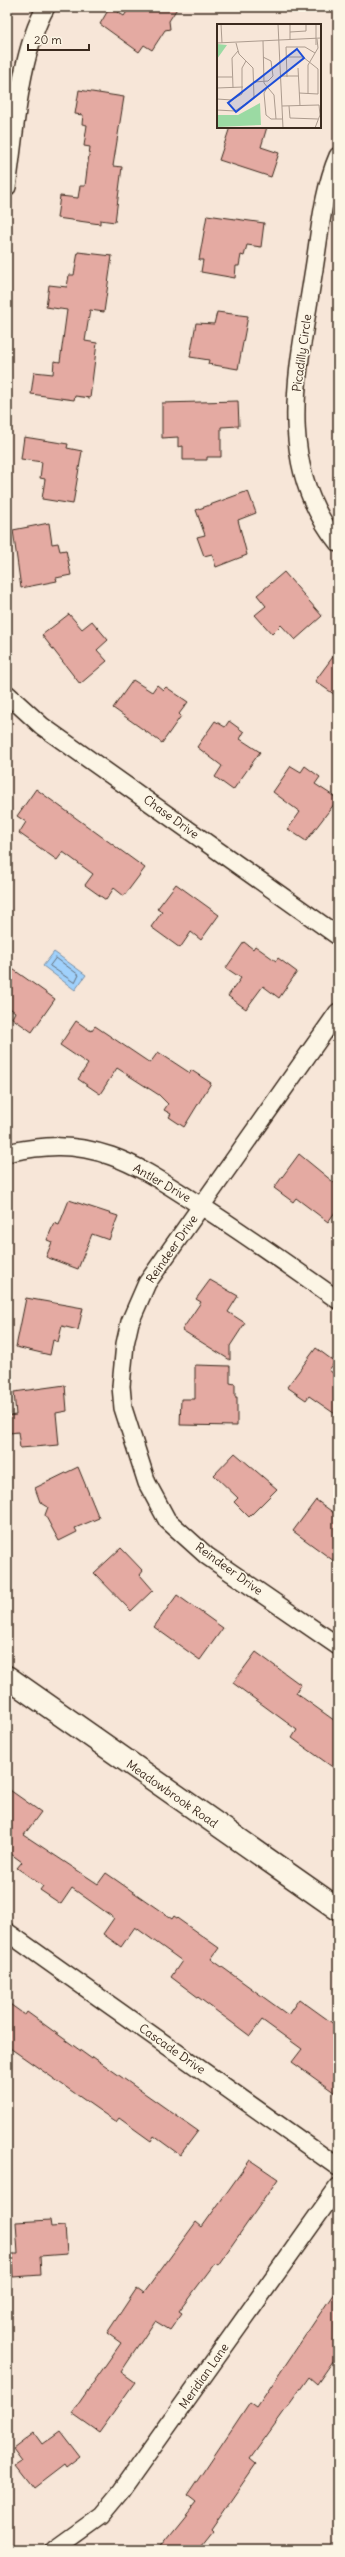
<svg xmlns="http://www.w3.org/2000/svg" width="345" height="2557" font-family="Delius,sans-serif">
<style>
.water{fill:#a0d1fc;stroke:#788ea3}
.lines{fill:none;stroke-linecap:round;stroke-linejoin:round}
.shore{stroke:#636d77;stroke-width:1}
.building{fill:#e4aaa2;stroke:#3b2a1e}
.street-casing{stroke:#3b2a1e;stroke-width:20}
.secondary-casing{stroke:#3b2a1e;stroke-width:25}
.street{stroke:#fcf5e5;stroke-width:17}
.secondary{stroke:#fcf5e5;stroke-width:22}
.labels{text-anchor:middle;stroke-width:3.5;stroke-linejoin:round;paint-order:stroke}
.street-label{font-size:12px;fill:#3b2a1e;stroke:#fcf5e5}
.inset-road{fill:none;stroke:#ac9b8e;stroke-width:1}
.view{fill:#1d4ed8;fill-opacity:0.15;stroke:#1d4ed8;stroke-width:2}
.inset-edge{fill:none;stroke:#3b2a1e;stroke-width:2}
</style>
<rect width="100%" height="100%" fill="#f7e6d8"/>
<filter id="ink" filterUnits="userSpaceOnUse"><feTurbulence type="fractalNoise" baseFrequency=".025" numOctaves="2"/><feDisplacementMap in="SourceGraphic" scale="8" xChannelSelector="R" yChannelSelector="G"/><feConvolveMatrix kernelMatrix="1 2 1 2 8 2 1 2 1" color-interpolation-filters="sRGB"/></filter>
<g filter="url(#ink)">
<path class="water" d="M 54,952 L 86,975 L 75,990 L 43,966 Z"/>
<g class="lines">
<path class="shore" d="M 56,958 L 79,975 L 75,983 L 50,966 Z"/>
</g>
<g class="building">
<path d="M 110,7 L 124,16 L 130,7 L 178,7 L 169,21 L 170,29 L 165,30 L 152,50 L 144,45 L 139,52 L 100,24 Z"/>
<path d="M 79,90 L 124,97 L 113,166 L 122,167 L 115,222 L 100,220 L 100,224 L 57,218 L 60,196 L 78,198 L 80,186 L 85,186 L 90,147 L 84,146 L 87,125 L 82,124 L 83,115 L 75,114 Z"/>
<path d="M 230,127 L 267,127 L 261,147 L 279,153 L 271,177 L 219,160 Z"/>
<path d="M 207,215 L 264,223 L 261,247 L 247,245 L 244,256 L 241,255 L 239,266 L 236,266 L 235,278 L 201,272 L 203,260 L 199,260 Z"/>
<path d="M 78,252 L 112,256 L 104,312 L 90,310 L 85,341 L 97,343 L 90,398 L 75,396 L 74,400 L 31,394 L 34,372 L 53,374 L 54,361 L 60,362 L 67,310 L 46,307 L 49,285 L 67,287 L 69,275 L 74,275 Z"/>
<path d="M 217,312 L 248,316 L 238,369 L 208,364 L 209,360 L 190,357 L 196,323 L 214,324 Z"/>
<path d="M 238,401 L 239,426 L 221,427 L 221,457 L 207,457 L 207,460 L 183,460 L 183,446 L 178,447 L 178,437 L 162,438 L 162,403 Z"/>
<path d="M 24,437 L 68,444 L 67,448 L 82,451 L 73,504 L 42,499 L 45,479 L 40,478 L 42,462 L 21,459 Z"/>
<path d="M 248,491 L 256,513 L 238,520 L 247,555 L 216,567 L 212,554 L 204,556 L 197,537 L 205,535 L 196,510 Z"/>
<path d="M 49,523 L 52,544 L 58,543 L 60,551 L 66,550 L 71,575 L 56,578 L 57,581 L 21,588 L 13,530 Z"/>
<path d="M 284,572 L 322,616 L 295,640 L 281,625 L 272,634 L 255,615 L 266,606 L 257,595 Z"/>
<path d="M 69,614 L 82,629 L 92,621 L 108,640 L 97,650 L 107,661 L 80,684 L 42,635 Z"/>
<path d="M 338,650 L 338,697 L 315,681 Z"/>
<path d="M 133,680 L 152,692 L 157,685 L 163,690 L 166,687 L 188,702 L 179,714 L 181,716 L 162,743 L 113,708 Z"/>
<path d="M 215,721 L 225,727 L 229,721 L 244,732 L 240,739 L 260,752 L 233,790 L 215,777 L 222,766 L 197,747 Z"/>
<path d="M 291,766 L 301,772 L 305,766 L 320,777 L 315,784 L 338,799 L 306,841 L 288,829 L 300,812 L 273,792 Z"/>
<path d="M 36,789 L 145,868 L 124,896 L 114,888 L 106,900 L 85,885 L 93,874 L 63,852 L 57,860 L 19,833 L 26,822 L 17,816 Z"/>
<path d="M 176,884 L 219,915 L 201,940 L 191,932 L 180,948 L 151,927 L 162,912 L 157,909 Z"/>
<path d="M 244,942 L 253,949 L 255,946 L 276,961 L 278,958 L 297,972 L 279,998 L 263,986 L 246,1009 L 228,996 L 241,978 L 226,968 Z"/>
<path d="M 7,965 L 55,999 L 32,1032 L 12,1018 L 15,1012 L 7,1006 Z"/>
<path d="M 76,1021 L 91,1031 L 95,1026 L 150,1063 L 158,1052 L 190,1073 L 191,1070 L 211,1083 L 184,1127 L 169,1117 L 171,1114 L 164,1110 L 168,1104 L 159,1095 L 117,1068 L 100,1094 L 78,1079 L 88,1064 L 60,1045 Z"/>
<path d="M 299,1154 L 338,1186 L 338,1208 L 328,1222 L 296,1198 L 293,1202 L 274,1188 Z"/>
<path d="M 69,1200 L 118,1216 L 109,1240 L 92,1234 L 78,1269 L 46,1257 L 52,1242 L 47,1240 L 54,1223 L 59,1225 Z"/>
<path d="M 210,1280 L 238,1296 L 228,1312 L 245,1323 L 230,1346 L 230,1360 L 182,1330 L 201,1302 L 196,1299 Z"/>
<path d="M 26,1298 L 83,1308 L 78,1330 L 62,1326 L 58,1342 L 53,1340 L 50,1355 L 16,1347 Z"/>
<path d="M 316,1348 L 335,1362 L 329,1370 L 338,1377 L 338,1416 L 309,1396 L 306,1400 L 287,1387 Z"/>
<path d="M 195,1365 L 230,1366 L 230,1383 L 235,1384 L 235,1397 L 237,1397 L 237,1426 L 180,1425 L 181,1399 L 195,1399 Z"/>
<path d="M 65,1385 L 67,1411 L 56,1413 L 59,1445 L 20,1448 L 18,1432 L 10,1433 L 8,1416 L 16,1415 L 14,1392 Z"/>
<path d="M 235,1453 L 277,1489 L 249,1517 L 234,1502 L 238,1498 L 214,1475 Z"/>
<path d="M 78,1467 L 99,1518 L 75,1528 L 77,1532 L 59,1541 L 45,1515 L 48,1507 L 40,1502 L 35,1488 Z"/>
<path d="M 316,1500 L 338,1516 L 338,1564 L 293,1531 Z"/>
<path d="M 121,1548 L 143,1571 L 140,1575 L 153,1590 L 131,1611 L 94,1573 Z"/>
<path d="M 177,1595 L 223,1628 L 200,1660 L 154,1627 Z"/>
<path d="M 256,1652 L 301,1685 L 296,1693 L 338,1723 L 338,1771 L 292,1738 L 297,1730 L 233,1683 Z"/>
<path d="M 7,1788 L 41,1812 L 24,1835 L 98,1884 L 106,1873 L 172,1919 L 174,1916 L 219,1948 L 211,1959 L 288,2015 L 299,1999 L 338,2027 L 338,2095 L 292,2062 L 302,2049 L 262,2020 L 250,2036 L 171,1977 L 182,1961 L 135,1927 L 121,1947 L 103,1934 L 114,1918 L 72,1888 L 61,1904 L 40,1890 L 43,1886 L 17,1868 L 22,1862 L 11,1854 L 7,1859 Z"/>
<path d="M 7,2002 L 25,2015 L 27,2012 L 92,2059 L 93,2057 L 198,2131 L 180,2155 L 154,2136 L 151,2141 L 119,2118 L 116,2122 L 7,2046 Z"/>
<path d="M 250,2160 L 278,2179 L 218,2265 L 215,2263 L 179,2311 L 182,2313 L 170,2330 L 155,2321 L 121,2372 L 135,2382 L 99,2432 L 72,2413 L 121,2343 L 107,2333 L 137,2288 L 144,2293 L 196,2222 L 202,2227 Z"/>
<path d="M 50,2220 L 51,2227 L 65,2226 L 67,2254 L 40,2256 L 41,2275 L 13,2277 L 12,2254 L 18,2254 L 16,2222 Z"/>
<path d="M 338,2287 L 338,2354 L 317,2384 L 309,2377 L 250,2459 L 256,2464 L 211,2529 L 213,2531 L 198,2550 L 158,2550 L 196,2503 L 187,2496 L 238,2420 L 250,2402 L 257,2407 Z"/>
<path d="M 60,2431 L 80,2457 L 66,2468 L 64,2465 L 34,2488 L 16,2465 L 22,2461 L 13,2449 L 34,2433 L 42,2444 Z"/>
</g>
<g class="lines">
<g class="street-casing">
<g id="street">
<path d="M 338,156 C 322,193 320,235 313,275 C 299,367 273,462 338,543"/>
<path d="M 7,187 C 15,133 19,54 46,7"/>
<path d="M 7,694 L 42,726 L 338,936"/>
<path d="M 338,1012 L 147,1283 L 130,1322 L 125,1344 L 121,1386 L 123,1408 L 147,1483 L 167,1520 L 207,1556 L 338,1646"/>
<path d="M 7,1153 C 44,1145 74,1143 111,1156 C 143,1167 172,1188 201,1206 C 248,1236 293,1268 338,1300"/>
<path d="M 7,1932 L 338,2167"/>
<path d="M 54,2550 L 101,2516 L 120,2493 L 338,2187"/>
</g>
</g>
<g class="secondary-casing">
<path id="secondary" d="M 7,1677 L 338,1909"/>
</g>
<use href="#street" class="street"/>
<use href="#secondary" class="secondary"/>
</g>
</g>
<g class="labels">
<g class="street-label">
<text transform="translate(302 353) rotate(-82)" y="4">Picadilly Circle</text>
<text transform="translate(171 817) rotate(36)" y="4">Chase Drive</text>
<text transform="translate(162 1183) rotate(30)" y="4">Antler Drive</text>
<text transform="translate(172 1249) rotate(-55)" y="4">Reindeer Drive</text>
<text transform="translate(229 1569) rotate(36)" y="4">Reindeer Drive</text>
<text transform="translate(172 1794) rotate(35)" y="4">Meadowbrook Road</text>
<text transform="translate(172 2049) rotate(35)" y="4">Cascade Drive</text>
<text transform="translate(204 2376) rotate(-55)" y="4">Meridian Lane</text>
</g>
</g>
<g transform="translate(217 24)">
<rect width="104" height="104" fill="#f7e6d8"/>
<path d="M 0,20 L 10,21 L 0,35 ZM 43,79 L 44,101 L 0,103 L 0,91 L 21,91 Z" fill="#9bdaa3"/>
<path class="inset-road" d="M 4,0 L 5,19M 61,0 L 66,104M 73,0 L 73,16M 99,0 L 99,21M 73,8 L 89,7 L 89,0M 46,17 L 47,59 L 57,71 L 59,95M 0,19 L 104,14M 70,33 L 86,33 L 101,45 L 101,70 L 82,69M 81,44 L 83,82M 63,52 L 81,52M 0,53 L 15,53M 70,53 L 69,23 L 88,23 L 98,29M 37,58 L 51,57 L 56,52 L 54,37 L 46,33M 0,64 L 26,63M 16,64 L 15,34 L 21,27M 50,64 L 47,69 L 49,91 L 54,95 L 65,95M 91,70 L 91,41 L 101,24 L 100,15M 0,75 L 15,76 L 25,70 L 25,44 L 29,37M 65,82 L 102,81 L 103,91 L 98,104M 72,82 L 73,94 L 101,95M 0,86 L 18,87 L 37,74 L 36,44 L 22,30 L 19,19"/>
<path class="view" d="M 80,25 L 87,34 L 19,88 L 11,79 Z"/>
<rect width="104" height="104" class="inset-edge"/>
</g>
<rect width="345" height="2557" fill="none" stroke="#fcf5e5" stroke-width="24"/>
<rect x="12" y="12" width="321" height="2533" fill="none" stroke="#3b2a1e" stroke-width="1.5" filter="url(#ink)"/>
<path d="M28 44v6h61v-6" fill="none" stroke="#3b2a1e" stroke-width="2"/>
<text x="34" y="44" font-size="12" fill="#3b2a1e" stroke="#fcf5e5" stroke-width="3" paint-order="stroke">20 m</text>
</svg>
